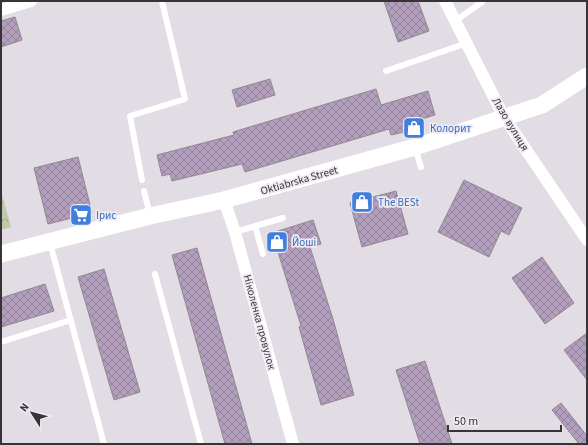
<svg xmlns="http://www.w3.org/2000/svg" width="588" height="445" font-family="'Source Sans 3',sans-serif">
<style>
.forest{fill:url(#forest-crowns)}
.building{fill:url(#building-cross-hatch);stroke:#8e8990}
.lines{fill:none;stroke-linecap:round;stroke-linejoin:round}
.service{stroke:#fff;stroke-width:6}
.minor{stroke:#fff;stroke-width:12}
.secondary{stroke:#fff;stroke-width:17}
.labels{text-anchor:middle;stroke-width:3.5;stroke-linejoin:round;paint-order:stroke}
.street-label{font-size:11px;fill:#363437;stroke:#efe9f2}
.shop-label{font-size:11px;fill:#366cbe;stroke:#efe9f2;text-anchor:start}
</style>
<defs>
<pattern id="forest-crowns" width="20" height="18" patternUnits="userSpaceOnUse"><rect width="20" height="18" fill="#bdc9a8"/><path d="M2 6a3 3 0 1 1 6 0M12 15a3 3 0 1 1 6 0" fill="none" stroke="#a3ad91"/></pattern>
<pattern id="building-cross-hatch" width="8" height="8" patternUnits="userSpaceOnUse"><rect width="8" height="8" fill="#b39ebd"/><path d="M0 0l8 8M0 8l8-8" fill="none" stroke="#92829a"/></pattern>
</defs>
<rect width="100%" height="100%" fill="#e2dce4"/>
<path class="forest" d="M 1,191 L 11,227 L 1,230 Z"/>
<g class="building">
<path d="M 384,1 L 418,1 L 429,31 L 398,42 Z"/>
<path d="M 15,17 L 22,40 L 1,47 L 1,21 Z"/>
<path d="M 270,79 L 275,95 L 237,107 L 232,90 Z"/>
<path d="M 376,89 L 381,105 L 428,91 L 435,115 L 418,120 L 420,127 L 400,133 L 391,135 L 389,129 L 245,172 L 242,164 L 172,181 L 170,174 L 162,176 L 157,155 L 234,135 L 233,132 Z"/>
<path d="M 78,157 L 92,213 L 48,224 L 34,168 Z"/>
<path d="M 464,180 L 522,208 L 509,235 L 501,231 L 489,257 L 438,232 Z"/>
<path d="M 396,191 L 408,234 L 362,247 L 350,203 Z"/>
<path d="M 313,220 L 321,244 L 310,247 L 333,319 L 354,395 L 321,405 L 299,327 L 301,326 L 272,233 Z"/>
<path d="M 197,248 L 252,444 L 225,444 L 172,255 Z"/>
<path d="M 542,257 L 574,303 L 545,324 L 512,278 Z"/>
<path d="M 104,269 L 140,392 L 114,400 L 78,277 Z"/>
<path d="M 45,284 L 54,311 L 1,327 L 1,298 Z"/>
<path d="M 587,333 L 587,380 L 564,350 Z"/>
<path d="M 425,361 L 452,444 L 420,444 L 396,370 Z"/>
<path d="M 561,403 L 587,436 L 587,444 L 579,444 L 552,410 Z"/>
</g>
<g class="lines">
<g class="service">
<path d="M 455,21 L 482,2 L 481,1"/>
<path d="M 386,71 L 467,43"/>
<path d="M 415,148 L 421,167"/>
<path d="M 142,180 L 130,116 L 185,99 L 162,1"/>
<path d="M 144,191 L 150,215"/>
<path d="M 255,226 L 263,254"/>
<path d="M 235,232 L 283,218"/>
<path d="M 50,243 L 104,444"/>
<path d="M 155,274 L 201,444"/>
<path d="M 1,342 L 71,320"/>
</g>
<g class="minor">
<path d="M 445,1 L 504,117 L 587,240"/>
<path d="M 1,10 L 31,1"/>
<path d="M 224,200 L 235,232 L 293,444"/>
</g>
<path class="secondary" d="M 1,254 L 150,216 L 224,200 L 415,147 L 542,105 L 587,76"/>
</g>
<defs>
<g id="shop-square" transform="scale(1.15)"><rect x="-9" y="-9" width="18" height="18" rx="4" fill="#3f7fe0" stroke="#efe9f2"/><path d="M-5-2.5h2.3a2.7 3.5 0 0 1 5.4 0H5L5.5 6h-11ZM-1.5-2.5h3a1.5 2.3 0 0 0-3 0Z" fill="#fff"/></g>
<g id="supermarket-square" transform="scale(1.15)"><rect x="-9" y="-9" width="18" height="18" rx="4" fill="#3f7fe0" stroke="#efe9f2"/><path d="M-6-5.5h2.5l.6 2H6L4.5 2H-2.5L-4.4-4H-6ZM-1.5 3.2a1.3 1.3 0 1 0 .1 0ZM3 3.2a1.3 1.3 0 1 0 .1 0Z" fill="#fff"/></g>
</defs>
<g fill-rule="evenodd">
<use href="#shop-square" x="414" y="128"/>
<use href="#shop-square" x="362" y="202"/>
<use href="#supermarket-square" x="81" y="215"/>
<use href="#shop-square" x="277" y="242"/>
</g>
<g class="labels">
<g class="street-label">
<text transform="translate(511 124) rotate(59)" y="4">Лазо вулиця</text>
<text transform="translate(299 180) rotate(-16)" y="4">Oktiabrska Street</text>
<text transform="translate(260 322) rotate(75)" y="4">Ніколенка провулок</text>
</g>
<g class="shop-label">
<text x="430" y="132">Колорит</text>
<text x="378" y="206">The BESt</text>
<text x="96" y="219">Ірис</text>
<text x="292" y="246">Йоші</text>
</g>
</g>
<rect width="588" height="445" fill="none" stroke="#363437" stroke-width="4"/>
<g transform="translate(32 413) rotate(306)" stroke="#efe9f2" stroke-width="3" paint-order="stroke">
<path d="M0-3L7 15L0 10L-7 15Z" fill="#363437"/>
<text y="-6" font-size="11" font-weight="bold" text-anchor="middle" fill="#363437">N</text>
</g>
<path d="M448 425v6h113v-6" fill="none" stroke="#363437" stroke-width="2"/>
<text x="454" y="425" font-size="12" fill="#363437" stroke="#efe9f2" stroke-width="3" paint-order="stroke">50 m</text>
</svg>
